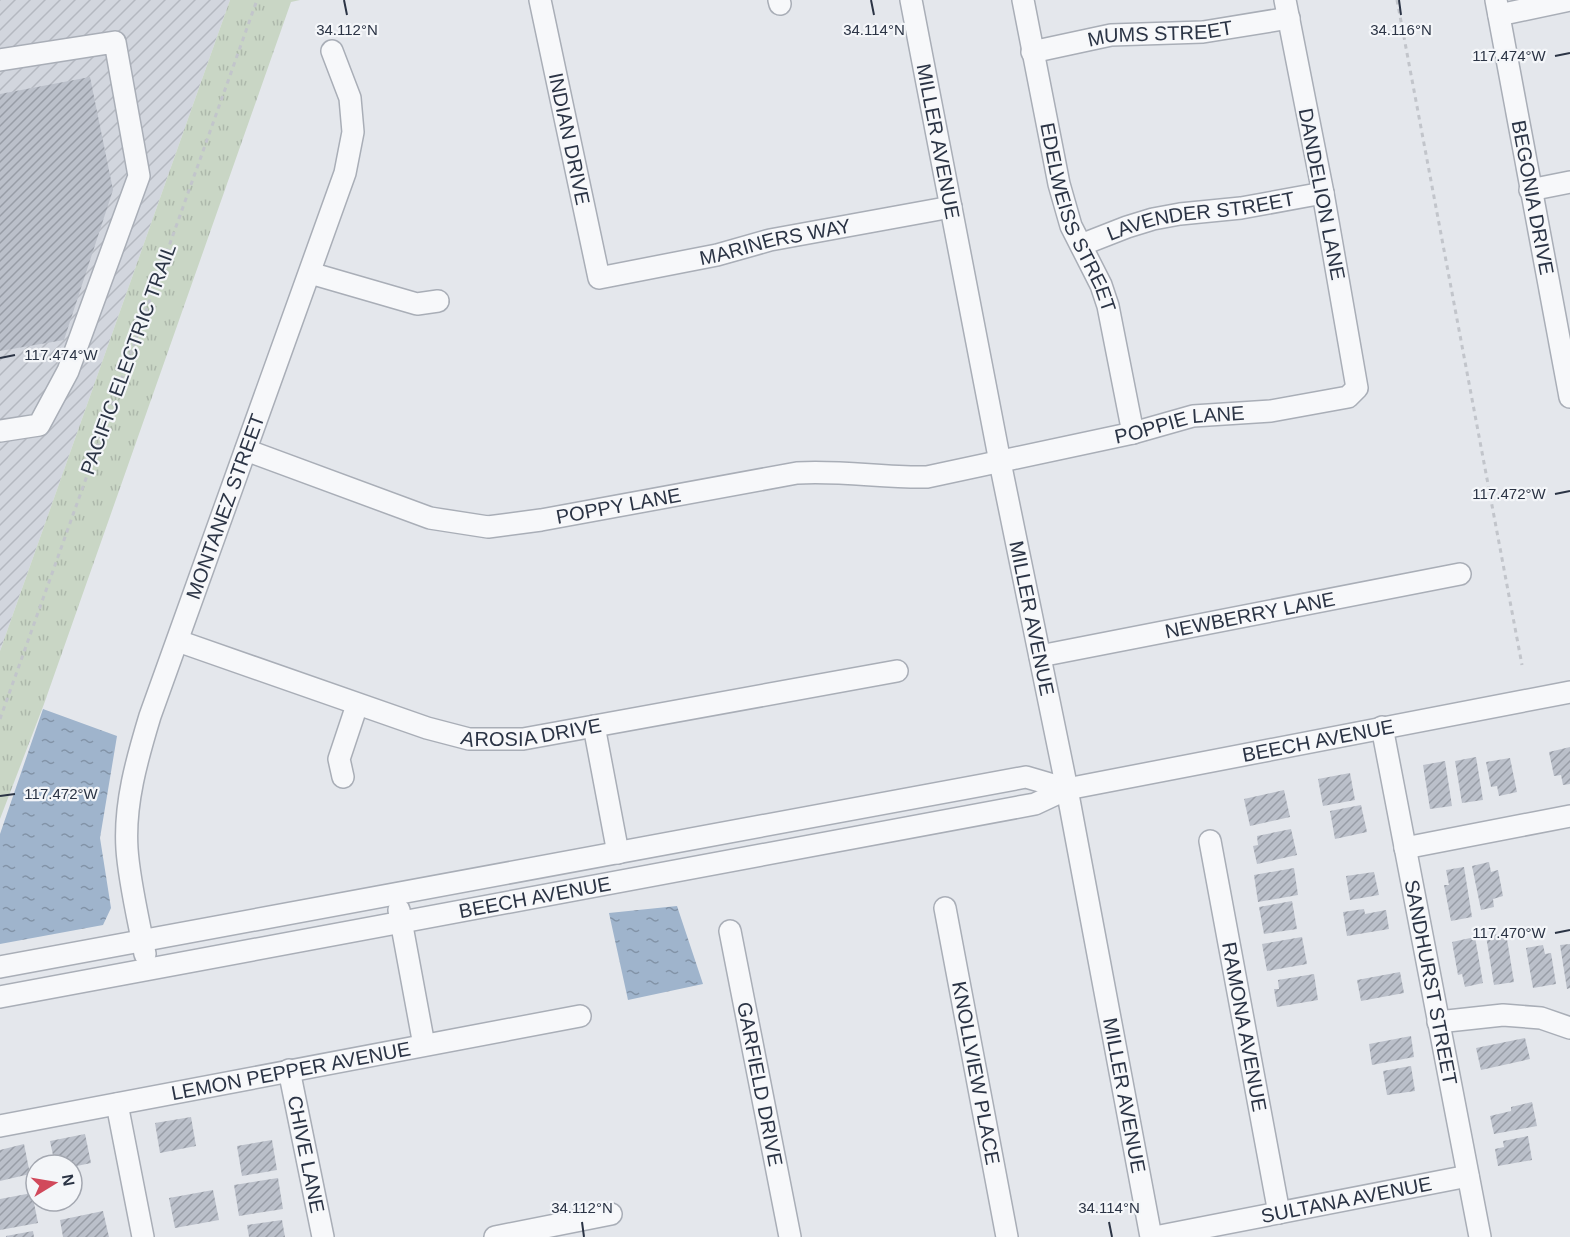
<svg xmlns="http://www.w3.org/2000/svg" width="1570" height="1237" font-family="Helvetica,sans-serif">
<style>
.industrial{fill:url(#industrial-furrows)}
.grass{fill:url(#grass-tufts)}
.water{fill:url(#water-ripples)}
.building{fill:url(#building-hatch)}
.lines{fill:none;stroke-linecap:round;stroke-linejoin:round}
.minor-casing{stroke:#a9aeb7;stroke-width:24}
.path{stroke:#c2c5cb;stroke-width:3;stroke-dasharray:4.5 4.5;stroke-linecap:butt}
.minor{stroke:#f7f8fa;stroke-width:21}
.ticks{fill:none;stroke:#2b3445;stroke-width:2}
.labels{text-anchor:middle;stroke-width:4.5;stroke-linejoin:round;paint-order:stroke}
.street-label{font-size:20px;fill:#2b3445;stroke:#f4f6f9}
.ticks-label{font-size:15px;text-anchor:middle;fill:#2b3445;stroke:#f4f6f9;stroke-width:4.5;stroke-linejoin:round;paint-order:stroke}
</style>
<defs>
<pattern id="industrial-furrows" width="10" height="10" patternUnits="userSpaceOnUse" patternTransform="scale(1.5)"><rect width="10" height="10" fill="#d2d6de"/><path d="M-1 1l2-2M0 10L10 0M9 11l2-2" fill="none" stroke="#b4b8c0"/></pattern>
<pattern id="grass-tufts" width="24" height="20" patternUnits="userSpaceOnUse" patternTransform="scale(1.5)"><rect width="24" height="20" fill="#c9d6c5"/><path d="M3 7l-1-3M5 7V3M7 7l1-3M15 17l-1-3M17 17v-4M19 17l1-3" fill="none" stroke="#adb8ab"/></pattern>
<pattern id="water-ripples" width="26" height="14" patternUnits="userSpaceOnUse" patternTransform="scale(1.5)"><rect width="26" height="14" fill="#9fb4cc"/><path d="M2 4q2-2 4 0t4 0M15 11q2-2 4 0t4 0" fill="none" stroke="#8293a7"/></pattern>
<pattern id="building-hatch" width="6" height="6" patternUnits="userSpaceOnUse" patternTransform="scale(1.5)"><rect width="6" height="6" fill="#bbc0ca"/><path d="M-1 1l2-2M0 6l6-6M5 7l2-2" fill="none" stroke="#989da6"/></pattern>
</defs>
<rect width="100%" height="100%" fill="#e4e7ec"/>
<path class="industrial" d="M 0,0 L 230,0 L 0,651 Z"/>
<path class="grass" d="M 230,0 L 300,0 L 291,2 L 44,704 L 0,819 L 0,651 Z"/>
<g class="water">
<path d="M 43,709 L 117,736 L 100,838 L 111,908 L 103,925 L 0,944 L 0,834 Z"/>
<path d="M 677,906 L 703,984 L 628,1000 L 609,913 Z"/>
</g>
<g class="building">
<path d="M 90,77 L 113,190 L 64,340 L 0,351 L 0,94 Z"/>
<path d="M 1570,747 L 1570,784 L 1563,785 L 1561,775 L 1554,776 L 1549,752 Z"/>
<path d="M 1476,757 L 1483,800 L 1462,803 L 1455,761 Z"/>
<path d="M 1510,758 L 1517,792 L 1499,796 L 1497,786 L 1491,787 L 1486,762 Z"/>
<path d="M 1445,761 L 1452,806 L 1430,809 L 1423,765 Z"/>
<path d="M 1350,773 L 1355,800 L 1323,806 L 1318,779 Z"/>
<path d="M 1284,790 L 1290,817 L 1250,826 L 1244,799 Z"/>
<path d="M 1361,805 L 1367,832 L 1335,839 L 1330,811 Z"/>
<path d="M 1291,829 L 1297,855 L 1257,864 L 1253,846 L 1258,845 L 1257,836 Z"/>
<path d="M 1489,862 L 1491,872 L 1498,870 L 1503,896 L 1493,899 L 1494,907 L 1481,910 L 1472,866 Z"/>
<path d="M 1464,867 L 1472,917 L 1451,921 L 1444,885 L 1449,885 L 1446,870 Z"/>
<path d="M 1294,868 L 1298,895 L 1258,902 L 1254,875 Z"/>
<path d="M 1374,872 L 1379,895 L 1350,900 L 1346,876 Z"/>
<path d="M 1292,901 L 1297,929 L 1264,934 L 1259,907 Z"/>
<path d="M 1364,909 L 1365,914 L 1386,910 L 1389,929 L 1347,936 L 1343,912 Z"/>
<path d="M 1506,933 L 1514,982 L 1494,985 L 1486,936 Z"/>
<path d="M 1302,937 L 1307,964 L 1267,971 L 1262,944 Z"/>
<path d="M 1475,937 L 1483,983 L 1465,987 L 1462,974 L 1458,975 L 1452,942 Z"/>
<path d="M 1570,944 L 1570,988 L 1567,989 L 1560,945 Z"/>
<path d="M 1543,945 L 1545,954 L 1551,953 L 1556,984 L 1533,988 L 1526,948 Z"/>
<path d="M 1400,972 L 1404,993 L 1361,1001 L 1357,980 Z"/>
<path d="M 1314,974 L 1318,1000 L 1277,1007 L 1274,989 L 1279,989 L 1278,980 Z"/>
<path d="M 1411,1036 L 1414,1057 L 1372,1065 L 1369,1044 Z"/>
<path d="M 1525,1038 L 1530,1059 L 1481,1070 L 1476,1048 Z"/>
<path d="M 1411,1066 L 1415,1091 L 1387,1095 L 1383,1071 Z"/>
<path d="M 1532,1102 L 1537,1126 L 1494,1134 L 1490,1116 L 1511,1111 L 1511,1107 Z"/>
<path d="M 191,1117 L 196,1146 L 160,1153 L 155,1123 Z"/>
<path d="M 85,1134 L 91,1163 L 72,1167 L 72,1165 L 55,1165 L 50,1141 Z"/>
<path d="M 1528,1136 L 1532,1160 L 1498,1166 L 1495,1149 L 1504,1147 L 1503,1141 Z"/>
<path d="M 272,1140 L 277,1170 L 242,1176 L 237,1146 Z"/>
<path d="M 24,1144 L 30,1174 L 0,1181 L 0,1150 Z"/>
<path d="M 278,1178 L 283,1209 L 239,1216 L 234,1185 Z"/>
<path d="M 213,1190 L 219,1220 L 175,1228 L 169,1198 Z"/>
<path d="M 32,1193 L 38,1223 L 0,1230 L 0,1199 Z"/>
<path d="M 103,1211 L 109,1237 L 63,1237 L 60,1220 Z"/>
<path d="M 282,1220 L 285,1237 L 249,1237 L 247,1225 Z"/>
<path d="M 33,1231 L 34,1237 L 6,1237 L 6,1236 Z"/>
</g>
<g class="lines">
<g class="minor-casing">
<g id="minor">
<path id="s1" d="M 540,0 L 599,278 L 717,255 L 770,240 L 951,207"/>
<path d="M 779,0 L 780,4"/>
<path id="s2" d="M 911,0 L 1000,462 L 1067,789 L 1151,1237"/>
<path id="s3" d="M 1023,0 L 1059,184 L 1071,226 L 1101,285 L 1108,306 L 1133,433"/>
<path id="s4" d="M 1496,0 L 1570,397"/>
<path d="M 1499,15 L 1570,0"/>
<path id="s5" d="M 1032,52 L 1111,35 L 1203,32 L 1289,18"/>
<path d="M 0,60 L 115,42 L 139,176 L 68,371 L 39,425 L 0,431"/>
<path d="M 1530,190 L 1570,182"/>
<path id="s6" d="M 1081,245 L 1127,227 L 1153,219 L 1180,214 L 1241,208 L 1323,193"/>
<path d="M 310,273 L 417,304 L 438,301"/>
<path id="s7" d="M 246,450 L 430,518 L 488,527 L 541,520 L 797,473 C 840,470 884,478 927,477 L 1133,433 L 1193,416 L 1271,411 L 1348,397 L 1357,388 L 1323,193 L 1285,0"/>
<path id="s8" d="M 178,641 L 427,728 L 469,739 L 523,739 L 897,671"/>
<path id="s9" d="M 1040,656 L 1460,574"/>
<path d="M 594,726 L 618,853"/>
<path id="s10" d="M 1382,727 L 1480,1237"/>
<path d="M 343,777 L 339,759 L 357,705"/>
<path id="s11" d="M 1210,841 L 1279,1213"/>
<path d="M 1405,848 L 1570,816"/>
<path id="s12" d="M 945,908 L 1007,1237"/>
<path d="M 399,910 L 424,1045"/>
<path id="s13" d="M 730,931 L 790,1237"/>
<path id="s14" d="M 145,954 C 139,922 129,881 127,849 C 124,804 137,759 150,716 L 345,173 L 353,132 L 350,98 L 332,51"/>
<path d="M 0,967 L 1026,777 L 1067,789"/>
<path id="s15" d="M 0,997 L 1035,804 L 1067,789 L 1570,692"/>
<path d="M 1438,1022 L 1503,1015 L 1541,1018 L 1570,1028"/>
<path id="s16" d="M 289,1070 L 323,1237"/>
<path d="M 117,1104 L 143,1237"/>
<path id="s17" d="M 0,1126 L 580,1016"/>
<path d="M 495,1237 L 611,1214"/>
<path id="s18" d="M 1155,1237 L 1468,1176"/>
</g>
</g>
<g class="path">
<path d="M 1397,0 L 1522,665"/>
<path d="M 0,719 L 257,0"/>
</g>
<use href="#minor" class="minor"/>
</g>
<path class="ticks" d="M 344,0 L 347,15M 871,0 L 874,15M 1399,0 L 1401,15M 1555,56 L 1570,53M 0,358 L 15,355M 1555,494 L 1570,491M 0,796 L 15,794M 1555,933 L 1570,930M 582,1222 L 584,1237M 1109,1222 L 1112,1237"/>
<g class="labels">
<g class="street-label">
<text dy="7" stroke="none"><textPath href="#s5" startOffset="130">MUMS STREET</textPath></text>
<text dy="7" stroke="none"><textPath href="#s1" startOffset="142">INDIAN DRIVE</textPath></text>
<text dy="7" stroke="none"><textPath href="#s2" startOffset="144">MILLER AVENUE</textPath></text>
<text transform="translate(1322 194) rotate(79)" y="7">DANDELION LANE</text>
<text dy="7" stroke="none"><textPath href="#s4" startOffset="201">BEGONIA DRIVE</textPath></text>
<text dy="7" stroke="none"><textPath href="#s3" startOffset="225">EDELWEISS STREET</textPath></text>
<text dy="7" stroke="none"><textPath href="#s6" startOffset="124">LAVENDER STREET</textPath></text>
<text dy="7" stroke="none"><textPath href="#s1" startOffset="464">MARINERS WAY</textPath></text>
<text transform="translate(128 359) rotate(-70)" y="7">PACIFIC ELECTRIC TRAIL</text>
<text dy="7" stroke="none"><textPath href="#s7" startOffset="957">POPPIE LANE</textPath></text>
<text dy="7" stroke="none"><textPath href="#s7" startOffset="387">POPPY LANE</textPath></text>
<text dy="7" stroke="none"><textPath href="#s14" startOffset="465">MONTANEZ STREET</textPath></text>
<text dy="7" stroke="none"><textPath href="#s9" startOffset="214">NEWBERRY LANE</textPath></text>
<text dy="7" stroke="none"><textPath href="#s2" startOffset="630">MILLER AVENUE</textPath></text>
<text dy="7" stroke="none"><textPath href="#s8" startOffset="370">AROSIA DRIVE</textPath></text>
<text dy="7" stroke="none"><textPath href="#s15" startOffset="1344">BEECH AVENUE</textPath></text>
<text dy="7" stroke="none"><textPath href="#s15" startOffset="544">BEECH AVENUE</textPath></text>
<text dy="7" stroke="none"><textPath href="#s10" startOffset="260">SANDHURST STREET</textPath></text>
<text dy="7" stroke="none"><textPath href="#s11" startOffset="189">RAMONA AVENUE</textPath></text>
<text dy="7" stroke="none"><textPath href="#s17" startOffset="296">LEMON PEPPER AVENUE</textPath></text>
<text dy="7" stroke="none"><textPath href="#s12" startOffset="168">KNOLLVIEW PLACE</textPath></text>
<text dy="7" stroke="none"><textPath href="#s13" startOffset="156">GARFIELD DRIVE</textPath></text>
<text dy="7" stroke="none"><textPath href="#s2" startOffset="1116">MILLER AVENUE</textPath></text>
<text dy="7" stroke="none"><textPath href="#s16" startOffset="86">CHIVE LANE</textPath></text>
<text dy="7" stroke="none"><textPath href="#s18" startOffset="195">SULTANA AVENUE</textPath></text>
</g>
</g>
<g class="ticks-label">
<text x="347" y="35">34.112°N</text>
<text x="874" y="35">34.114°N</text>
<text x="1401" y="35">34.116°N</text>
<text x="1509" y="61">117.474°W</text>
<text x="61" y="360">117.474°W</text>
<text x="1509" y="499">117.472°W</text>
<text x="61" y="799">117.472°W</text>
<text x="1509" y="938">117.470°W</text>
<text x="582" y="1213">34.112°N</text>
<text x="1109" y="1213">34.114°N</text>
</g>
<g transform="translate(54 1183) rotate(79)"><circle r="28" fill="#f4f6f9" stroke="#a4a8b1" stroke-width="1.5"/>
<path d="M0-4.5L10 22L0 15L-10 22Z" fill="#d1495b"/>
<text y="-9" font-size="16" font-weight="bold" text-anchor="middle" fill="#2b3445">N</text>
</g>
</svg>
